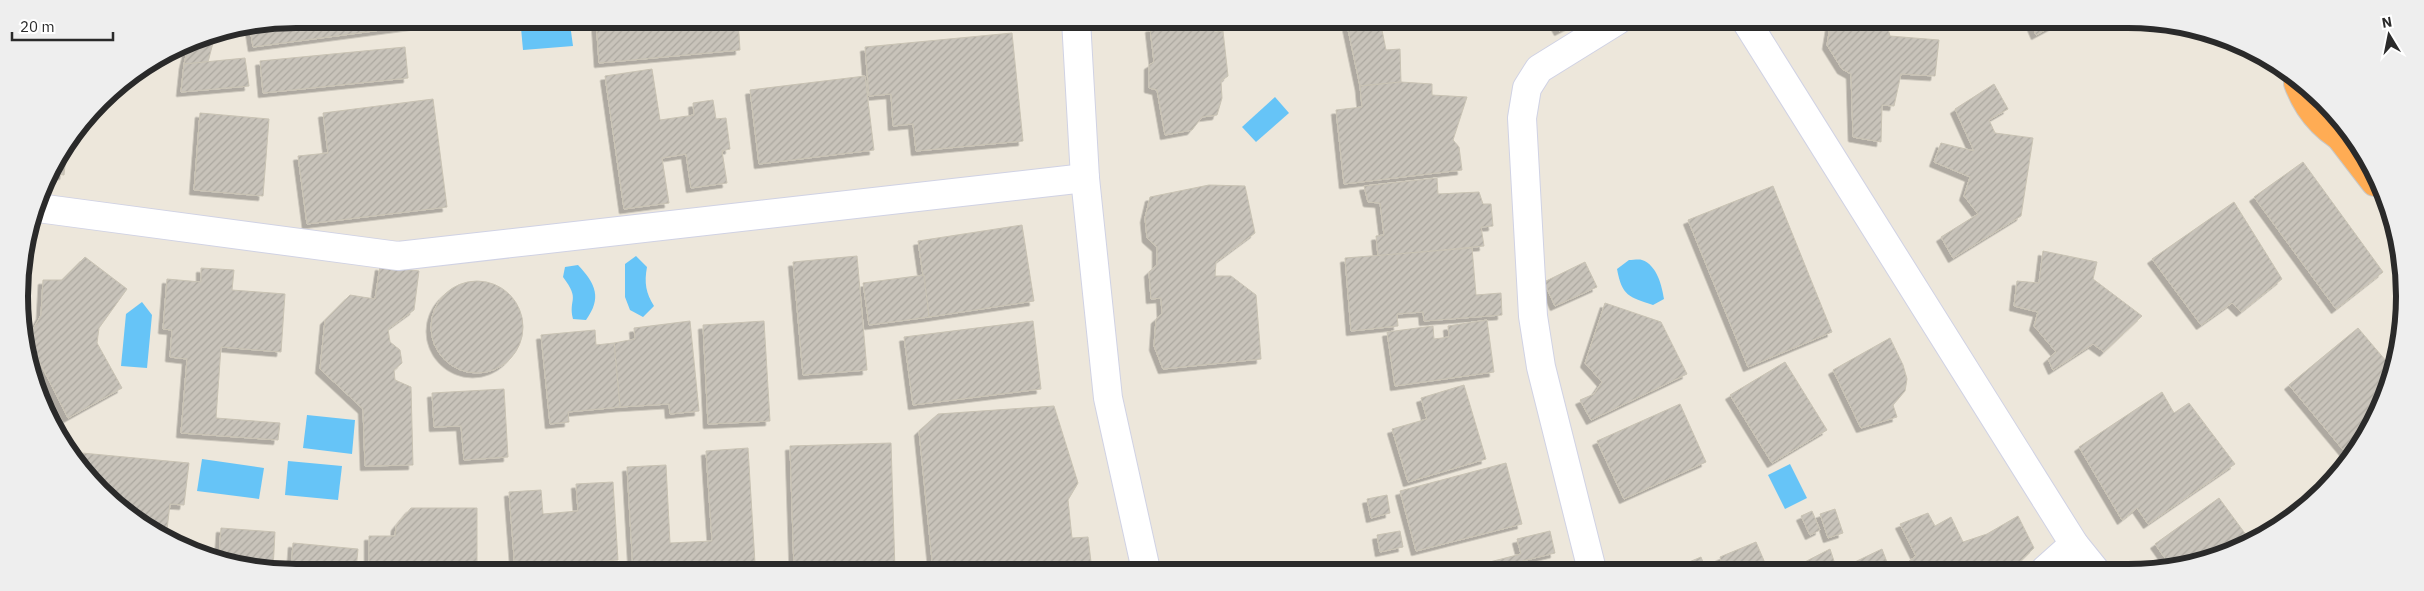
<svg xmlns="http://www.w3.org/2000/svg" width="2424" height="591" font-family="'IBM Plex Sans',sans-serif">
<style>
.water{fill:#66c4f7}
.building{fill:url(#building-hatch);stroke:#c9c3b4;filter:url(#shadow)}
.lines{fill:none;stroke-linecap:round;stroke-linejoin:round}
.street-casing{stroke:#d0d2e4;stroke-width:30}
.highway-casing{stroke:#c8c8c8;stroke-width:30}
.street{stroke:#fff;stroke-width:28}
.highway{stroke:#ffac54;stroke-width:28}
.rim{fill:none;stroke:#2a2a2a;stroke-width:6}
</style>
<defs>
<pattern id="building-hatch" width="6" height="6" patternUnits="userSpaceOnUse" patternTransform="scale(1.25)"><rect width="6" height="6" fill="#c8c3ba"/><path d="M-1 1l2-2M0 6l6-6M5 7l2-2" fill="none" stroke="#aca8a0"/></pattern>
<filter id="shadow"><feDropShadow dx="-4.5" dy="4.5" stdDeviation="0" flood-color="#0004"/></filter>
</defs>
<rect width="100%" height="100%" fill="#ede7db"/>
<g class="water">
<path d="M 570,24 L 573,46 L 523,50 L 521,28 Z"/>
<path d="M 1275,97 L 1289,113 L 1256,142 L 1242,127 Z"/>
<path d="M 636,256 L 647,267 C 644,283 646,293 654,306 L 643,317 L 630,310 L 625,297 L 625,264 Z"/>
<path d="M 1629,260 C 1633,260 1639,259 1642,260 C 1657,265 1662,286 1664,299 L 1653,305 C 1629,297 1622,296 1617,269 Z"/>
<path d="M 578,265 C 596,284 602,298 586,320 L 573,319 C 568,298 581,301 563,277 L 565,267 Z"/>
<path d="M 142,302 L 152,315 L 147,368 L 121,366 L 126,314 Z"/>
<path d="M 307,415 L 355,420 L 352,454 L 303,448 Z"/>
<path d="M 202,459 L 264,468 L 259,499 L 197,491 Z"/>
<path d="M 288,461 L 342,466 L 338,500 L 285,495 Z"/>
<path d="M 1790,464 L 1807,498 L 1785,509 L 1768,475 Z"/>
</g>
<g class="building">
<path d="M 296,19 L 448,19 L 449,21 L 253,47 L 250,28 Z"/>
<path d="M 596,19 L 738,19 L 740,50 L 599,63 Z"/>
<path d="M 1192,20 L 1212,20 L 1215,32 L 1223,31 L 1228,76 L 1221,81 L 1222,98 L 1217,115 L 1202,117 L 1192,130 L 1165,135 L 1157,90 L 1149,88 L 1149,65 L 1154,62 L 1150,28 L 1173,24 L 1178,29 L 1192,26 Z"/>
<path d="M 1346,20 L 1380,20 L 1386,50 L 1400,49 L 1401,82 L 1360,86 Z"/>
<path d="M 1553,20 L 1581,20 L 1559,31 Z"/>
<path d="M 1831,21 L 1886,21 L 1890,36 L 1939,40 L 1935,76 L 1901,74 L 1894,106 L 1882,105 L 1881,142 L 1853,137 L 1851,74 L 1842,69 L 1827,45 Z"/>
<path d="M 2030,21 L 2062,21 L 2036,35 Z"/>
<path d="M 1012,33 L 1023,141 L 916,151 L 913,124 L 893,126 L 891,94 L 869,96 L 865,47 Z"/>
<path d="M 215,35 L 208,62 L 184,64 L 190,40 Z"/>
<path d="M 405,47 L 408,78 L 263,93 L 260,61 Z"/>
<path d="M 245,58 L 249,86 L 181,92 L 184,64 Z"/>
<path d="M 652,69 L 660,120 L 694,115 L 693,103 L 713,100 L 716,119 L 726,118 L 730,149 L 722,151 L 727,183 L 691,188 L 686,154 L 662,158 L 669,203 L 624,209 L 605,76 Z"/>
<path d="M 865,76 L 874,150 L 759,164 L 750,90 Z"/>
<path d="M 1401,82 L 1432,84 L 1432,95 L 1467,97 L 1453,140 L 1459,147 L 1462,170 L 1344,184 L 1336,110 L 1362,107 L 1360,86 Z"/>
<path d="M 1994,84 L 2008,109 L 1989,120 L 1995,133 L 2033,138 L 2021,216 L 1953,258 L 1941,237 L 1978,214 L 1964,196 L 1970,177 L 1934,162 L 1941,143 L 1974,151 L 1955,109 Z"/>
<path d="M 433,99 L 447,207 L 307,224 L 298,156 L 328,153 L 323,113 Z"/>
<path d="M 200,113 L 269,119 L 263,196 L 194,190 Z"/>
<path d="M 67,147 L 64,175 L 47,173 Z"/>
<path d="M 2303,162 L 2383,272 L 2336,309 L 2254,197 Z"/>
<path d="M 1437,178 L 1438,194 L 1479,192 L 1483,204 L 1491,204 L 1493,226 L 1481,227 L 1484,246 L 1378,256 L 1376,236 L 1384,235 L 1380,203 L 1368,202 L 1364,186 Z"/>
<path d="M 1209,185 L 1245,186 L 1255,233 L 1216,262 L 1215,276 L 1231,276 L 1256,295 L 1261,359 L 1163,369 L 1154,346 L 1156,319 L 1162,314 L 1161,298 L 1151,299 L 1149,272 L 1157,265 L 1157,247 L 1147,238 L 1145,218 L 1150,197 Z"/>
<path d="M 1773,186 L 1832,332 L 1748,367 L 1688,220 Z"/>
<path d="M 2234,202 L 2282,279 L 2241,312 L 2232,303 L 2201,325 L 2152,259 Z"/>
<path d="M 1022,225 L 1034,301 L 929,317 L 918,241 Z"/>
<path d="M 1472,248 L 1476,295 L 1501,293 L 1502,315 L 1424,321 L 1423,312 L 1397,314 L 1398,326 L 1351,331 L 1345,258 Z"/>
<path d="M 2043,251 L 2097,262 L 2093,279 L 2142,316 L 2104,352 L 2093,344 L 2053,370 L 2048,359 L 2056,352 L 2034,326 L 2038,312 L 2014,306 L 2017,281 L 2039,283 Z"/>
<path d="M 857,256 L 867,370 L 803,375 L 793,262 Z"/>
<path d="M 85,257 L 127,289 L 99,328 L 97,343 L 122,388 L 68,418 L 28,339 L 41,315 L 43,280 L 62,280 Z"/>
<path d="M 1585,262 L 1597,287 L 1555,306 L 1544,282 Z"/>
<path d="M 380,266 L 419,271 L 414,310 L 388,329 L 390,342 L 400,350 L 402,363 L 394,370 L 395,380 L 411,387 L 413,465 L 365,466 L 363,409 L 320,369 L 325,320 L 350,295 L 375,299 Z"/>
<path d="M 201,268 L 234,270 L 232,290 L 285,294 L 281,352 L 221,347 L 216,418 L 280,423 L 278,440 L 181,433 L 187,359 L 170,357 L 172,330 L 163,329 L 167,279 L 201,282 Z"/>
<path d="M 924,275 L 929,317 L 869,325 L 863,283 Z"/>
<circle cx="477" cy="327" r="46"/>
<path d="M 1605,303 L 1661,322 L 1687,374 L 1591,420 L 1580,400 L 1594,394 L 1602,382 L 1585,363 Z"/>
<path d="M 1487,320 L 1494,372 L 1395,386 L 1387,332 L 1433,326 L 1434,339 L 1449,337 L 1448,326 Z"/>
<path d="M 690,321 L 699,411 L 670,414 L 669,404 L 620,407 L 614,343 L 635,339 L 634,328 Z"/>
<path d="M 764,321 L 770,421 L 708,424 L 703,325 Z"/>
<path d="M 1033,321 L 1041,389 L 913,405 L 904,337 Z"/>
<path d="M 2358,328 L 2392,368 L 2377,418 L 2349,457 L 2289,385 Z"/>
<path d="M 595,330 L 596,345 L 614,343 L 620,407 L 568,412 L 569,422 L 550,424 L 541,335 Z"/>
<path d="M 1890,338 L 1903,365 L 1907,379 L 1905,391 L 1893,405 L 1897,417 L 1861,428 L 1833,370 Z"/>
<path d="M 1785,362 L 1827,430 L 1772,463 L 1730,395 Z"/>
<path d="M 1464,385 L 1486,459 L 1408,482 L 1392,429 L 1427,419 L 1421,398 Z"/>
<path d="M 504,389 L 508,457 L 464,460 L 461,426 L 434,427 L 432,393 Z"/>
<path d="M 2162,392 L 2174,413 L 2189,403 L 2235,464 L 2148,524 L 2137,508 L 2122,520 L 2079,447 Z"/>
<path d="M 1680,404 L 1706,462 L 1624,499 L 1597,441 Z"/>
<path d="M 1054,406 L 1078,483 L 1068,500 L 1072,538 L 1088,537 L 1092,570 L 933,570 L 919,431 L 938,414 Z"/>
<path d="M 891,443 L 895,570 L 794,570 L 790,446 Z"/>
<path d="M 748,448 L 755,563 L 772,562 L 773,570 L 633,570 L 627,467 L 666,465 L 670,543 L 712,541 L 706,451 Z"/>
<path d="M 82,453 L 189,463 L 184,505 L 170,504 L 166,538 L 157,535 L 81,468 Z"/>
<path d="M 1506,463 L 1522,524 L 1416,551 L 1400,491 Z"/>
<path d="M 613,482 L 618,560 L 591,562 L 592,570 L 515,570 L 509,492 L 541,490 L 543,514 L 578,511 L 576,484 Z"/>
<path d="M 1387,495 L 1390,513 L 1371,518 L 1367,499 Z"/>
<path d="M 2219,498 L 2252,543 L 2172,568 L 2155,544 Z"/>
<path d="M 411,508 L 477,508 L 477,570 L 369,570 L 369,536 L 395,536 L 396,526 Z"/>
<path d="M 1835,509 L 1843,533 L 1828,538 L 1820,514 Z"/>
<path d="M 1812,511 L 1820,530 L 1810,535 L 1801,516 Z"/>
<path d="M 1928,513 L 1935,526 L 1951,517 L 1963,542 L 1987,534 L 2018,516 L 2034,548 L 2011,570 L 1904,570 L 1901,567 L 1916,556 L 1900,524 Z"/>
<path d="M 221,528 L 275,532 L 273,570 L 259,570 L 219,556 Z"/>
<path d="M 1400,531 L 1403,547 L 1380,552 L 1377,535 Z"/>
<path d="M 1550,531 L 1555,553 L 1522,561 L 1524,570 L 1458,570 L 1521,554 L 1517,539 Z"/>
<path d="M 1756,542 L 1768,570 L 1725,570 L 1720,557 Z"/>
<path d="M 293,543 L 358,549 L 356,570 L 291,570 Z"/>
<path d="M 1830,549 L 1837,570 L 1798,570 L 1797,566 Z"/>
<path d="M 1882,549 L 1890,570 L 1838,570 Z"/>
<path d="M 1701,557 L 1706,570 L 1670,570 Z"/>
<path d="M 1107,561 L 1118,570 L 1099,570 Z"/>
</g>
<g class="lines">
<g class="street-casing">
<g id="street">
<path d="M 1076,20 L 1085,178 L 1108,398 L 1146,570"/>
<path d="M 1746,21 L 2074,544 L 2095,570"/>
<path d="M 38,208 L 398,256 L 1085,178"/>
<path d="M 1592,570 L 1541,367 L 1533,316 L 1522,118 L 1527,88 L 1539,69 L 1618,20"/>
<path d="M 2045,570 L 2074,544"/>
</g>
</g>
<g class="highway-casing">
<g id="highway">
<path d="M 2298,83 C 2309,113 2328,133 2358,146"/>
<path d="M 2342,139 L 2375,182"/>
</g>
</g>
<use href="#street" class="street"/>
<use href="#highway" class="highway"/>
</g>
<path d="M0 0H2424V591H0ZM296 28H2128A268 268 0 0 1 2396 296V296A268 268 0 0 1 2128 564H296A268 268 0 0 1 28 296V296A268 268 0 0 1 296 28Z" fill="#eee" fill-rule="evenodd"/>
<path class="rim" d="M296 28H2128A268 268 0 0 1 2396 296V296A268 268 0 0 1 2128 564H296A268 268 0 0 1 28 296V296A268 268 0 0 1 296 28Z"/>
<g transform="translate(2389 35) rotate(350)" stroke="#ffffff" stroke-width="4" paint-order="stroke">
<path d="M0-4L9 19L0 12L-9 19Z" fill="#2a2a2a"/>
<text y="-8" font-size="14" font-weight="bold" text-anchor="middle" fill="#2a2a2a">N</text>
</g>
<path d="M12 32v8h101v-8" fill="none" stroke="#2a2a2a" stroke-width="2.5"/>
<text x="20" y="32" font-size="15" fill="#2a2a2a" stroke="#ffffff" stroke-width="4" paint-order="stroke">20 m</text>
</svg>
